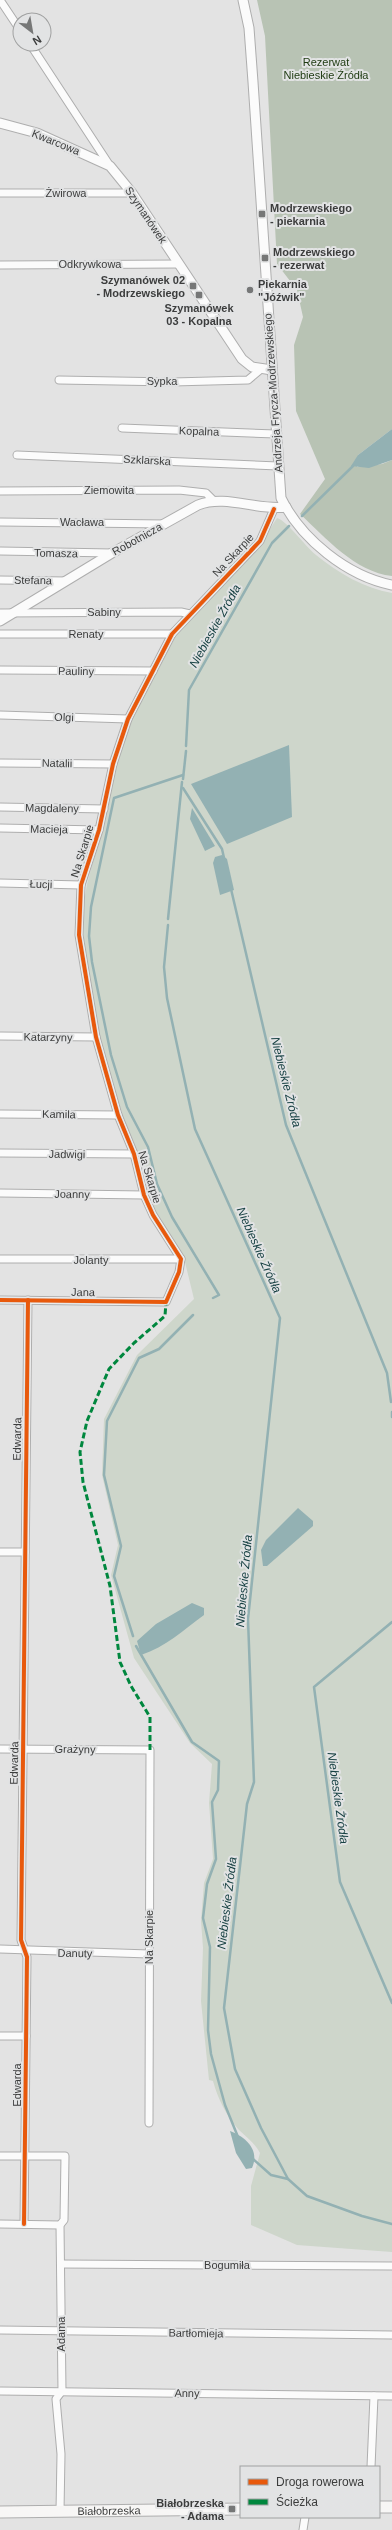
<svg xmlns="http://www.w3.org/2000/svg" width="392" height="2530" font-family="Helvetica,sans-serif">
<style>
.green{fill:#ced6cb}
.forest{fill:#b8c3b4}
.water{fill:#93b1b3}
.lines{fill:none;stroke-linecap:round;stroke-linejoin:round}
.stream{stroke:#93b1b3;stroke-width:2.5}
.minor-casing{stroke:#aeaeae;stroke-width:9}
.tertiary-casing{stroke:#aeaeae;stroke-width:11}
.secondary-casing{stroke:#aeaeae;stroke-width:13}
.minor{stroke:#fbfbfb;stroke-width:7}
.tertiary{stroke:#fbfbfb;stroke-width:9}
.secondary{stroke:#f7f6f5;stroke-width:11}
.quiet{stroke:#00873e;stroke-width:3;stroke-dasharray:6 3;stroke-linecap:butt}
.cycleway-casing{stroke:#e2e3e4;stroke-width:6}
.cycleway{stroke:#e8590c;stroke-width:4}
.poi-dot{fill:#767777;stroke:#e2e3e4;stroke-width:1.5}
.labels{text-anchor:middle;stroke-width:4;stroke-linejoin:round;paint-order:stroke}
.park-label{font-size:11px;fill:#1c390f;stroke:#e2e3e4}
.street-label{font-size:11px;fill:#3c3d3d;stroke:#e2e3e4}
.poi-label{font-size:11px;font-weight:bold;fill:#3c3d3d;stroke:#e2e3e4;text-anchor:start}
.water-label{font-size:12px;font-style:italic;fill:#174143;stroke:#e2e3e4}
</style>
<rect width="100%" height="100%" fill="#e3e3e3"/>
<path class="green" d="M 277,518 C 286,520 306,547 316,555 C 338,573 364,588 392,593 L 392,2252 L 297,2245 L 251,2225 L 251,2186 L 260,2153 C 254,2142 247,2138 239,2130 C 226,2115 218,2099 213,2081 L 209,2080 L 201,2001 L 203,1948 L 201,1921 L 204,1883 L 213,1859 L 209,1803 L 212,1764 L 190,1743 L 134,1658 L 111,1575 L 118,1545 L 102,1475 L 104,1419 L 137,1355 L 194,1299 L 184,1258 L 155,1214 L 146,1194 L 98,1033 L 82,946 L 81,920 L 87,884 L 107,809 L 116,763 L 132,718 L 175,636 L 261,543 Z"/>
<path class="forest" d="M 257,0 L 392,0 L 392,429 L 358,455 L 357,467 L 382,464 L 392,460 L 392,576 C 355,572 326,538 300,514 L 325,479 L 296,411 L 294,345 L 303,317 L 297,290 L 277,264 L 265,36 Z"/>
<g class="water">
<path d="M 392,429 L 392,460 L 369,468 L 351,466 L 358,455 Z"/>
<path d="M 289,745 L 292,817 L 227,844 L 191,784 Z"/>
<path d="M 192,808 L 215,846 L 205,851 L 190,819 Z"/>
<path d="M 222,855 L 227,859 L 234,890 L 220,895 L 213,863 L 215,857 Z"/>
<path d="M 298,1508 L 313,1521 L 313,1526 L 267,1566 L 263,1566 L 261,1550 L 266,1540 Z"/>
<path d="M 192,1603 L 204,1608 L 204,1615 C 183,1630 166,1647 141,1655 L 137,1641 L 156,1624 Z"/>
<path d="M 230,2131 C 246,2137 260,2150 252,2168 L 246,2169 L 236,2153 Z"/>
</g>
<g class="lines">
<g class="stream">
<path d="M 302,516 L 353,466"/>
<path d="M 186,746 L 189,690 L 272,543 L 289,526"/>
<path d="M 183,775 L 114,798 L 91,907 L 89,936 L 92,962 L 111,1055 L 127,1107 L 148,1147 L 157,1184 L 172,1217 L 219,1295 L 213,1298"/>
<path d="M 183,779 L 186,751"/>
<path d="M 183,788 L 222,849 L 224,858"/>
<path d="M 231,889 L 286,1125 L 387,1373 L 391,1402"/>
<path d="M 168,919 L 182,782"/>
<path d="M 168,925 L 164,967 L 167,998 L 195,1129 L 280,1318 L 248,1619 L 254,1782 L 247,1804 L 224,2008 L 235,2069 L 261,2128 L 288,2179 L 307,2196 L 362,2216 L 392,2224"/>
<path d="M 392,1412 L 392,1417"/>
<path d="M 392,1622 L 314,1687 L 340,1882 L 392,2003"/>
<path d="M 133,1636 L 114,1576 L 121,1546 L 104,1475 L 107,1421 L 139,1358 L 159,1349 L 193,1315"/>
<path d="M 136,1646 L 192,1742 L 219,1761 L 218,1790 L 212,1802 L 216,1859 L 207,1884 L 203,1918 L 210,1947 L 208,2030 L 211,2054 L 225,2105 L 238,2137"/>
<path d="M 253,2159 L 271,2175 L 288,2179"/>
</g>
<g class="minor-casing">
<g id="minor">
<path d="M 0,0 L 20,30"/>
<path d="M 30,44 L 110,166"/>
<path d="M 0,193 L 132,193"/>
<path d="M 0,265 L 179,264"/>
<path d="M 59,380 L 173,382 L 248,380 L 261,369"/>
<path d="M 122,428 L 276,434"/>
<path d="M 17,455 L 278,466"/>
<path d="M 0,491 L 179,490 L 206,493 L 214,501"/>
<path d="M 0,522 L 165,524"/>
<path d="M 0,551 L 112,553"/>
<path d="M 0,580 L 66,581"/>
<path d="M 0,613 L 181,612 L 190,614"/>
<path d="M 0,634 L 172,634"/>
<path d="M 0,670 L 153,671"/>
<path d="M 0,715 L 128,719"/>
<path d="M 0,763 L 113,764"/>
<path d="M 0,807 L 104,809"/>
<path d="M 0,828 L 99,830"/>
<path d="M 0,883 L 81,885"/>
<path d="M 0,1036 L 96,1037"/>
<path d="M 0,1114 L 118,1115"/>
<path d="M 0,1153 L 134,1154"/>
<path d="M 0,1193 L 144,1195"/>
<path d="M 0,1259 L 181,1259"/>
<path d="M 0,1300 L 166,1302 L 179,1272 L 181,1259 L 153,1215 L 144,1195 L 134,1154 L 118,1115 L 96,1037 L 79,935 L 81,885 L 99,830 L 113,764 L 128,719 L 172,634 L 260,541 L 274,509"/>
<path d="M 0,1552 L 25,1552"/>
<path d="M 0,1749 L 150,1750 L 149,2123"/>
<path d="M 0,1949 L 149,1954"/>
<path d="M 0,2036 L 26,2036"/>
<path d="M 0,2156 L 65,2156 L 64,2220 L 60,2225 L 62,2391 L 56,2399 L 61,2454 L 60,2511"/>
<path d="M 0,2224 L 60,2225"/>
<path d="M 24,2224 L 27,1957 L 21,1940 L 28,1300"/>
<path d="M 61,2264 L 392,2266"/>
<path d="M 0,2330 L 392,2335"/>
<path d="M 0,2391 L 392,2396"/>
<path d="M 371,2467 L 374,2396"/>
<path d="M 303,2530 L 305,2517"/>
</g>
</g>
<g class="tertiary-casing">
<g id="tertiary">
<path d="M 243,0 L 249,28 L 253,82 L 281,498 C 301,539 347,576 392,585"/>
<path d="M 0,123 L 37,133 L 110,166 L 132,193 L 242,359 L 252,367 L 272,370"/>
<path d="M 0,621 L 112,553 L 198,505 C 226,494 257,511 286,507"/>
</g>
</g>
<g class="secondary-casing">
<g id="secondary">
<path d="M 379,2507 L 392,2507"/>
<path id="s1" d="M 0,2512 L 241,2509"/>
</g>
</g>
<use href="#minor" class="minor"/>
<use href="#tertiary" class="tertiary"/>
<use href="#secondary" class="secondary"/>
<path class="quiet" d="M 150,1750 L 150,1717 L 131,1686 L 120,1662 L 110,1586 L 83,1482 L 80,1452 L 87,1421 L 109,1369 L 134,1343 L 165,1316 L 166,1302"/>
<g class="cycleway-casing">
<g id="cycleway">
<path d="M 0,1300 L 166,1302 L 179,1272 L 181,1259 L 153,1215 L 144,1195 L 134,1154 L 118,1115 L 96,1037 L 79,935 L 81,885 L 99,830 L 113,764 L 128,719 L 172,634 L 260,541 L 274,509"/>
<path d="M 24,2224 L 27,1957 L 21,1940 L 28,1300"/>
</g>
</g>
<use href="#cycleway" class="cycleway"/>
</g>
<g class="poi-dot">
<rect x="258" y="210" width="8" height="8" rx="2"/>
<rect x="261" y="254" width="8" height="8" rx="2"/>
<rect x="189" y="282" width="8" height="8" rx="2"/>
<circle cx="250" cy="290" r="4"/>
<rect x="195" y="291" width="8" height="8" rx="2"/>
<rect x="228" y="2505" width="8" height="8" rx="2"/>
</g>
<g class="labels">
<g class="park-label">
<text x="326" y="66">Rezerwat<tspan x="326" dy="13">Niebieskie Źródła</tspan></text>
</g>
<g class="street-label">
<text transform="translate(56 142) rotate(22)" y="4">Kwarcowa</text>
<text x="66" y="197">Żwirowa</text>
<text transform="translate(146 215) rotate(56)" y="4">Szymanówek</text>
<text x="90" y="268">Odkrywkowa</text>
<text x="162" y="385">Sypka</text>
<text transform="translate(273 393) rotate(-94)" y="4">Andrzeja Frycza-Modrzewskiego</text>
<text transform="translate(199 431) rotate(2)" y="4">Kopalna</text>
<text transform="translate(147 460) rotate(3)" y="4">Szklarska</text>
<text x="109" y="494">Ziemowita</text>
<text x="82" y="526">Wacława</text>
<text transform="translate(137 539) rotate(-29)" y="4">Robotnicza</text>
<text transform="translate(56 553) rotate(1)" y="4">Tomasza</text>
<text transform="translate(233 555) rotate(-47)" y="4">Na Skarpie</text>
<text transform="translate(33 580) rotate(1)" y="4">Stefana</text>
<text x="104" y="616">Sabiny</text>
<text x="86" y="638">Renaty</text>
<text transform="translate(76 671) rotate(1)" y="4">Pauliny</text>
<text transform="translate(64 717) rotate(2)" y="4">Olgi</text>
<text transform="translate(57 763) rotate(1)" y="4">Natalii</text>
<text transform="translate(52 808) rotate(1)" y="4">Magdaleny</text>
<text transform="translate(49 829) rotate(1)" y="4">Macieja</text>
<text transform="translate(82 851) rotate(-73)" y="4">Na Skarpie</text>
<text transform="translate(41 884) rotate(2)" y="4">Łucji</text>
<text transform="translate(48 1037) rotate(1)" y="4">Katarzyny</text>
<text transform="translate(59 1114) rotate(1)" y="4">Kamila</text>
<text transform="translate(67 1154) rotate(1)" y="4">Jadwigi</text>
<text transform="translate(150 1177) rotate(73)" y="4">Na Skarpie</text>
<text transform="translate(72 1194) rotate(1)" y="4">Joanny</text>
<text x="91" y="1264">Jolanty</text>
<text transform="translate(83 1292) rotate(1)" y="4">Jana</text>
<text transform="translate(17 1439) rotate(-89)" y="4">Edwarda</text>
<text transform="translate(75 1749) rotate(1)" y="4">Grażyny</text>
<text transform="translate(14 1763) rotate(-89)" y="4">Edwarda</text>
<text transform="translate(149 1937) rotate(-90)" y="4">Na Skarpie</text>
<text transform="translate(75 1953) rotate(1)" y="4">Danuty</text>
<text transform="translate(17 2085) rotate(-90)" y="4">Edwarda</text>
<text x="227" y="2269">Bogumiła</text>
<text transform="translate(196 2333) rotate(1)" y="4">Bartłomieja</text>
<text transform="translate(61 2334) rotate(-90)" y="4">Adama</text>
<text transform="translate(187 2393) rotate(1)" y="4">Anny</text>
<text dy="4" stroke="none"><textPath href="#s1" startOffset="109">Białobrzeska</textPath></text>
</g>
<g class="poi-label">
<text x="270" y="212">Modrzewskiego<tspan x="270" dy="13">- piekarnia</tspan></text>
<text x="273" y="256">Modrzewskiego<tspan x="273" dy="13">- rezerwat</tspan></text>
<text x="185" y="284" text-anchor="end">Szymanówek 02<tspan x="185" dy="13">- Modrzewskiego</tspan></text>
<text x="258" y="288">Piekarnia<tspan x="258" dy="13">"Jóźwik"</tspan></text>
<text x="199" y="312" text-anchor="middle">Szymanówek<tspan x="199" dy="13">03 - Kopalna</tspan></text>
<text x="224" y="2507" text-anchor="end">Białobrzeska<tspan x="224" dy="13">- Adama</tspan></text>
</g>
<g class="water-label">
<text transform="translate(215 626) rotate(-61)" y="4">Niebieskie Źródła</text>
<text transform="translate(286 1082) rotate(76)" y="4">Niebieskie Żródła</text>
<text transform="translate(259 1250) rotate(66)" y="4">Niebieskie Źródła</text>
<text transform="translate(244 1581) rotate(-85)" y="4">Niebieskie Źródła</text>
<text transform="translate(338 1798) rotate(82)" y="4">Niebieskie Żródła</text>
<text transform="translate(227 1903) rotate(-83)" y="4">Niebieskie Źródła</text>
</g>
</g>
<rect x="240" y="2466" width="140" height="52" fill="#e2e3e4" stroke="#a0a1a1"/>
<rect x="248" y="2479" width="20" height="6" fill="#e8590c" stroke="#a0a1a1"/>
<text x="276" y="2486" font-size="12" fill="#3c3d3d">Droga rowerowa</text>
<rect x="248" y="2499" width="20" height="6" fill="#00873e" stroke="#a0a1a1"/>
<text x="276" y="2506" font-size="12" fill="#3c3d3d">Ścieżka</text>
<g transform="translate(32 32) rotate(149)"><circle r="19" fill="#e2e3e4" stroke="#a0a1a1"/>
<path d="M0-3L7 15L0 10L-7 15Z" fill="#767777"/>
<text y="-6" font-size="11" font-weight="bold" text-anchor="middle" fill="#3c3d3d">N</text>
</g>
</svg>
